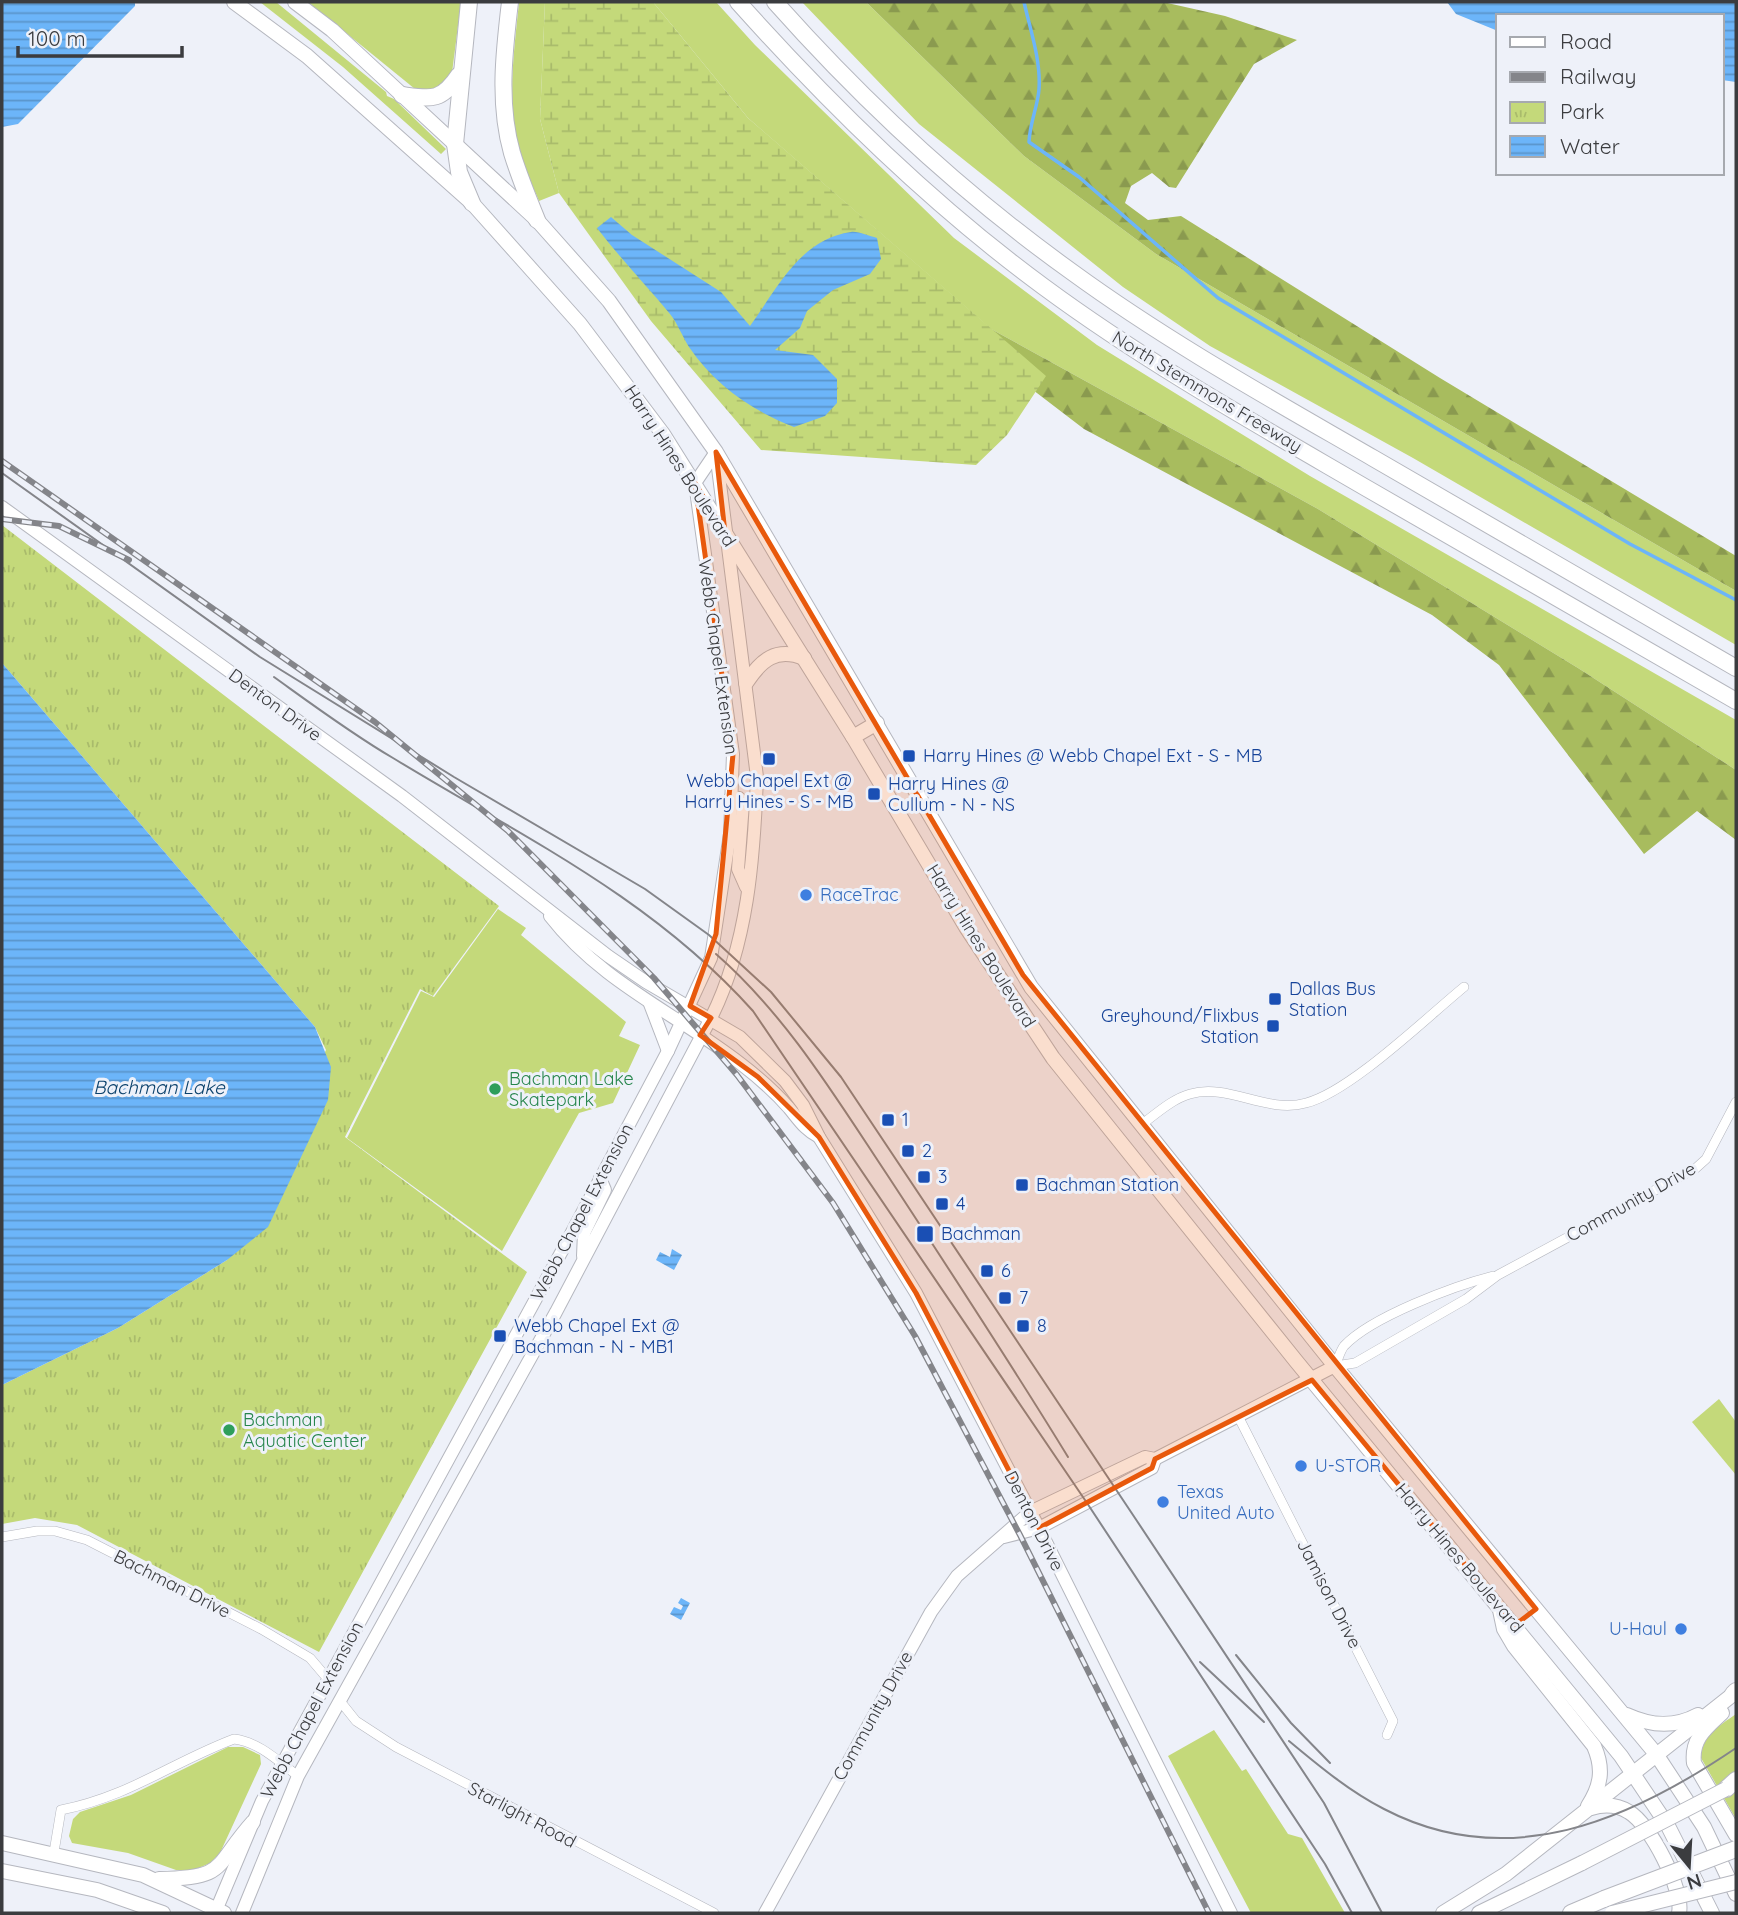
<svg xmlns="http://www.w3.org/2000/svg" width="1738" height="1915" font-family="Quicksand,sans-serif">
<style>
.grass{fill:#c4d97a}
.forest{fill:url(#forest-firs)}
.wetland{fill:url(#wetland-marsh)}
.park{fill:url(#park-tufts)}
.water{fill:url(#water-rules)}
.lines{fill:none;stroke-linecap:round;stroke-linejoin:round}
.stream{stroke:#6cb5f9;stroke-width:3.5}
.street-casing{stroke:#b5b7bf;stroke-width:10}
.secondary-casing{stroke:#b5b7bf;stroke-width:14}
.primary-casing{stroke:#b5b7bf;stroke-width:16}
.highway-casing{stroke:#b5b7bf;stroke-width:18}
.street{stroke:#fff;stroke-width:9}
.secondary{stroke:#fff;stroke-width:12}
.primary{stroke:#fff;stroke-width:14}
.highway{stroke:#fff;stroke-width:16}
.tram{stroke:#84858a;stroke-width:2}
.rail-casing{stroke:#84858a;stroke-width:6}
.rail{stroke:#eef1f9;stroke-width:3.5;stroke-dasharray:10;stroke-linecap:butt}
.primary-bridge-casing{stroke:#b5b7bf;stroke-width:16;stroke-linecap:butt}
.highway-bridge-casing{stroke:#b5b7bf;stroke-width:18;stroke-linecap:butt}
.primary-bridge{stroke:#fff;stroke-width:14}
.highway-bridge{stroke:#fff;stroke-width:16}
.marked{fill:#e8590c;fill-opacity:0.2;stroke:#e8590c;stroke-width:5;stroke-linejoin:round}
.transit-dot{fill:#1a4fb4;stroke:#eef1f9;stroke-width:2.5}
.shop-dot{fill:#3f7fe0;stroke:#eef1f9;stroke-width:2.5}
.leisure-dot{fill:#2e9e5b;stroke:#eef1f9;stroke-width:2.5}
.labels{text-anchor:middle;stroke-width:6;stroke-linejoin:round;paint-order:stroke}
.street-label{font-size:18px;fill:#3b3c3f;stroke:#eef1f9}
.transit-label{font-size:18px;fill:#164399;stroke:#eef1f9;text-anchor:start}
.shop-label{font-size:18px;fill:#366cbe;stroke:#eef1f9;text-anchor:start}
.leisure-label{font-size:18px;fill:#27864d;stroke:#eef1f9;text-anchor:start}
.water-label{font-size:19px;font-style:italic;fill:#0a416c;stroke:#eef1f9}
</style>
<defs>
<pattern id="forest-firs" width="22" height="20" patternUnits="userSpaceOnUse" patternTransform="scale(1.75)"><rect width="22" height="20" fill="#a8bc5e"/><path d="M5 1l3.5 6h-7zM16 11l3.5 6h-7z" fill="#8a9a4f"/></pattern>
<pattern id="wetland-marsh" width="20" height="14" patternUnits="userSpaceOnUse" patternTransform="scale(1.75)"><rect width="20" height="14" fill="#c4d97a"/><path d="M1 5h8M5 5V1M11 12h8M15 12V8" fill="none" stroke="#a9bb6b"/></pattern>
<pattern id="park-tufts" width="24" height="20" patternUnits="userSpaceOnUse" patternTransform="scale(1.75)"><rect width="24" height="20" fill="#c4d97a"/><path d="M3 7l-1-3M5 7V3M7 7l1-3M15 17l-1-3M17 17v-4M19 17l1-3" fill="none" stroke="#a9bb6b"/></pattern>
<pattern id="water-rules" width="6" height="5" patternUnits="userSpaceOnUse" patternTransform="scale(1.75)"><rect width="6" height="5" fill="#6cb5f9"/><path d="M0 2.5h6" fill="none" stroke="#5a94cb"/></pattern>
</defs>
<rect width="100%" height="100%" fill="#eef1f9"/>
<g class="grass">
<path d="M 260,2 L 276,2 L 386,92 L 387,96 L 394,99 L 446,149 L 441,154 L 343,67 Z"/>
<path d="M 308,2 L 461,2 L 452,73 L 437,90 L 415,89 Z"/>
<path d="M 519,2 L 545,2 L 540,119 L 559,193 L 539,201 C 533,186 524,171 520,155 C 506,104 514,53 519,2 Z"/>
<path d="M 653,2 L 716,2 L 755,45 L 954,238 L 1097,345 L 1310,476 L 1736,720 L 1736,770 L 1578,668 L 1318,509 L 991,329 L 748,118 Z"/>
<path d="M 802,2 L 866,2 L 1024,156 L 1156,254 L 1736,591 L 1736,645 L 1413,458 L 1210,346 L 1123,287 L 919,124 Z"/>
<path d="M 498,909 L 526,928 L 521,935 L 626,1022 L 619,1036 L 640,1045 L 613,1103 L 579,1113 L 502,1251 L 347,1138 L 421,991 L 434,997 Z"/>
<path d="M 1719,1399 L 1736,1422 L 1736,1475 L 1692,1422 Z"/>
<path d="M 1736,1714 L 1736,1819 L 1701,1758 C 1702,1735 1719,1726 1736,1714 Z"/>
<path d="M 1214,1730 L 1242,1771 L 1246,1769 L 1288,1834 L 1302,1838 L 1345,1913 L 1251,1913 L 1168,1756 Z"/>
<path d="M 228,1747 L 243,1747 L 260,1755 L 261,1764 L 220,1853 L 210,1863 L 194,1870 L 176,1870 L 128,1853 L 72,1843 L 69,1836 L 73,1819 L 80,1812 L 131,1795 Z"/>
</g>
<g class="forest">
<path d="M 866,2 L 1163,2 L 1225,16 L 1297,40 L 1254,64 L 1176,188 L 1169,187 L 1152,173 L 1131,186 L 1125,203 L 1148,220 L 1181,216 L 1440,378 L 1736,556 L 1736,591 L 1156,254 L 1024,156 Z"/>
<path d="M 991,329 L 1318,509 L 1578,668 L 1736,770 L 1736,840 L 1697,811 L 1644,854 L 1499,665 L 1432,615 L 1084,429 L 973,344 Z"/>
</g>
<path class="wetland" d="M 545,2 L 653,2 L 748,118 L 1046,376 L 1007,435 L 976,465 L 761,450 L 651,321 L 559,193 L 540,119 Z"/>
<path class="park" d="M 2,525 L 499,906 L 433,996 L 420,989 L 345,1137 L 527,1272 L 319,1652 L 77,1525 L 35,1518 L 2,1524 L 2,1385 L 118,1328 L 227,1260 L 326,1050 L 315,1027 L 2,663 Z"/>
<g class="water">
<path d="M 2,2 L 135,2 L 135,6 L 18,124 L 2,127 Z"/>
<path d="M 1447,2 L 1736,2 L 1736,82 L 1722,80 L 1722,16 L 1498,16 L 1498,31 L 1456,14 Z"/>
<path d="M 611,217 L 632,235 L 721,292 L 750,326 C 777,289 800,239 851,232 C 858,231 869,236 877,238 L 881,259 L 870,274 L 833,290 L 807,311 L 800,328 L 775,350 L 813,355 L 837,379 L 837,403 L 825,416 L 794,427 C 752,411 715,385 689,347 C 682,336 678,324 670,314 C 646,285 620,258 597,228 Z"/>
<path d="M 2,663 L 315,1027 L 331,1067 L 328,1100 L 268,1227 L 227,1260 L 118,1328 L 2,1385 Z"/>
<path d="M 672,1249 L 682,1255 L 674,1270 L 656,1260 L 660,1252 L 670,1257 Z"/>
<path d="M 681,1598 L 690,1603 L 681,1620 L 670,1614 L 674,1607 L 681,1610 L 683,1606 L 678,1603 Z"/>
</g>
<g class="lines">
<path class="stream" d="M 1024,2 C 1030,29 1041,60 1039,89 C 1038,106 1030,121 1029,142 L 1079,177 L 1218,298 L 1630,544 L 1736,600"/>
<g class="street-casing">
<g id="street">
<path d="M 1141,1125 C 1156,1114 1172,1099 1190,1094 C 1229,1083 1266,1114 1306,1103 C 1350,1092 1426,1018 1464,987"/>
<path d="M 1335,1366 L 1355,1363 L 1466,1299 L 1498,1275 L 1696,1168 L 1706,1159 L 1736,1102"/>
<path d="M 1335,1366 C 1338,1360 1340,1351 1344,1346 C 1371,1317 1454,1286 1493,1276"/>
<path d="M 1238,1416 L 1393,1721 L 1387,1735"/>
<path d="M 2,1537 L 37,1531 L 55,1531 L 87,1540 L 261,1629 L 310,1658 L 327,1678"/>
<path d="M 340,1701 L 356,1721 L 396,1747 L 714,1913"/>
<path d="M 54,1852 L 61,1810 C 128,1797 173,1762 234,1739 C 259,1742 278,1761 298,1776"/>
</g>
</g>
<g class="secondary-casing">
<g id="secondary">
<path d="M 2,507 L 402,796 L 608,956 L 646,982 L 740,1037 L 785,1081 L 803,1105 L 819,1137 L 916,1293 L 1039,1528 L 1231,1913"/>
<path d="M 731,797 L 739,798 L 743,803 L 738,869 L 746,887"/>
<path d="M 550,916 C 601,982 677,1014 741,1064 C 758,1077 775,1092 789,1108 C 799,1120 805,1130 819,1137"/>
<path d="M 650,1004 L 668,1051"/>
<path d="M 583,1256 L 584,1233 L 605,1190 L 600,1178"/>
<path d="M 1004,1537 L 1039,1528 L 1152,1468 L 1155,1459"/>
<path d="M 215,1913 L 262,1801 L 563,1249 L 668,1051 L 711,958 L 730,834 L 733,754 L 695,483 L 716,452"/>
<path d="M 242,1913 L 298,1776 L 556,1312 L 711,1018 C 748,944 754,858 757,777 L 716,452"/>
<path d="M 765,1913 L 931,1612 L 957,1576 L 1030,1512 L 1145,1457 L 1155,1459 L 1335,1366"/>
</g>
</g>
<g class="primary-casing">
<g id="primary">
<path d="M 234,2 L 307,56 L 472,203 L 580,324 L 663,434 L 853,737 L 966,927 L 1053,1058 L 1296,1361 L 1621,1756 L 1668,1826 L 1712,1913"/>
<path d="M 295,2 L 332,30 L 537,220 L 609,301 L 716,452 L 1031,987 L 1335,1366 L 1656,1754 L 1704,1827 L 1736,1894"/>
<path d="M 746,683 C 761,660 776,647 804,658"/>
<path d="M 853,737 L 877,723"/>
<path d="M 1500,1610 L 1504,1629 L 1514,1646 L 1594,1746 C 1604,1769 1601,1786 1588,1806"/>
<path d="M 1722,1713 C 1706,1728 1691,1739 1694,1763 L 1736,1835"/>
<path d="M 1627,1715 C 1651,1726 1674,1728 1698,1715"/>
<path d="M 1591,1808 C 1604,1804 1618,1805 1629,1812 C 1650,1824 1684,1890 1679,1913"/>
<path d="M 2,1843 L 143,1875 L 224,1913"/>
<path d="M 2,1871 L 97,1890 L 163,1913"/>
<path d="M 159,1879 C 228,1878 213,1867 253,1822"/>
<path d="M 1443,1913 L 1506,1874 L 1736,1692"/>
<path d="M 1479,1913 L 1582,1863"/>
</g>
</g>
<g class="highway-casing">
<g id="highway">
<path d="M 469,2 L 455,144 L 459,172 L 472,203"/>
<path d="M 510,2 C 504,52 498,104 512,153 C 519,176 528,198 537,220"/>
<path d="M 738,2 C 831,106 931,204 1044,287 C 1147,363 1258,425 1368,489 C 1491,560 1614,630 1736,701"/>
<path d="M 775,2 C 864,102 963,194 1072,272 C 1168,342 1271,399 1373,458 C 1494,528 1615,598 1736,668"/>
<path d="M 402,95 C 431,99 441,102 459,75"/>
<path d="M 1733,1694 L 1736,1691"/>
<path d="M 1726,1789 L 1736,1780"/>
<path d="M 1571,1913 L 1604,1899"/>
</g>
</g>
<use href="#street" class="street"/>
<use href="#secondary" class="secondary"/>
<use href="#primary" class="primary"/>
<use href="#highway" class="highway"/>
<g class="tram">
<path d="M 2,473 L 260,657 L 454,777 L 645,889 L 709,935 L 771,992 L 841,1077 L 1137,1521 L 1324,1803 L 1382,1913"/>
<path d="M 274,677 C 313,705 352,734 393,758 C 521,836 651,897 753,1011 L 1087,1503 L 1325,1864 L 1352,1913"/>
<path d="M 716,954 C 787,1016 836,1098 888,1176 C 949,1269 1010,1362 1068,1457"/>
<path d="M 1236,1655 L 1291,1723 L 1330,1763"/>
<path d="M 1200,1662 L 1264,1722"/>
<path d="M 1289,1741 C 1319,1766 1349,1791 1384,1809 C 1509,1874 1630,1820 1736,1748"/>
</g>
<g class="rail-casing">
<g id="rail">
<path d="M 2,461 L 375,722 L 508,831 L 654,978 L 737,1075 L 833,1203 L 915,1336 L 1020,1535 L 1209,1913"/>
<path d="M 2,519 L 59,526 L 129,560"/>
</g>
</g>
<use href="#rail" class="rail"/>
<g class="primary-bridge-casing">
<g id="primary-bridge">
<path d="M 1582,1863 L 1726,1789"/>
<path d="M 1612,1913 L 1736,1882"/>
</g>
</g>
<g class="highway-bridge-casing">
<path id="highway-bridge" d="M 1604,1899 L 1736,1849"/>
</g>
<use href="#primary-bridge" class="primary-bridge"/>
<use href="#highway-bridge" class="highway-bridge"/>
</g>
<path class="marked" d="M 716,452 L 1023,975 L 1536,1609 L 1515,1625 L 1312,1380 L 1155,1459 L 1152,1468 L 1039,1528 L 916,1293 L 819,1137 L 758,1077 L 700,1035 L 711,1018 L 690,1006 L 716,934 L 733,754 L 695,483 L 725,533 Z"/>
<g class="transit-dot">
<rect x="902" y="749" width="14" height="14" rx="3.5"/>
<rect x="762" y="752" width="14" height="14" rx="3.5"/>
<rect x="867" y="787" width="14" height="14" rx="3.5"/>
<rect x="1268" y="992" width="14" height="14" rx="3.5"/>
<rect x="1266" y="1019" width="14" height="14" rx="3.5"/>
<rect x="881" y="1113" width="14" height="14" rx="3.5"/>
<rect x="901" y="1144" width="14" height="14" rx="3.5"/>
<rect x="917" y="1170" width="14" height="14" rx="3.5"/>
<rect x="1015" y="1178" width="14" height="14" rx="3.5"/>
<rect x="935" y="1197" width="14" height="14" rx="3.5"/>
<rect x="916" y="1225" width="18" height="18" rx="3.5"/>
<rect x="980" y="1264" width="14" height="14" rx="3.5"/>
<rect x="998" y="1291" width="14" height="14" rx="3.5"/>
<rect x="1016" y="1319" width="14" height="14" rx="3.5"/>
<rect x="493" y="1329" width="14" height="14" rx="3.5"/>
</g>
<g class="shop-dot">
<circle cx="806" cy="895" r="7"/>
<circle cx="1301" cy="1466" r="7"/>
<circle cx="1163" cy="1502" r="7"/>
<circle cx="1681" cy="1629" r="7"/>
</g>
<g class="leisure-dot">
<circle cx="495" cy="1089" r="7"/>
<circle cx="229" cy="1430" r="7"/>
</g>
<g class="labels">
<g class="street-label">
<text transform="translate(1207 392) rotate(31)" y="6">North Stemmons Freeway</text>
<text transform="translate(680 466) rotate(57)" y="6">Harry Hines Boulevard</text>
<text transform="translate(718 657) rotate(82)" y="6">Webb Chapel Extension</text>
<text transform="translate(275 705) rotate(36)" y="6">Denton Drive</text>
<text transform="translate(981 946) rotate(58)" y="6">Harry Hines Boulevard</text>
<text transform="translate(1631 1202) rotate(-29)" y="6">Community Drive</text>
<text transform="translate(582 1212) rotate(-62)" y="6">Webb Chapel Extension</text>
<text transform="translate(1034 1521) rotate(63)" y="6">Denton Drive</text>
<text transform="translate(1459 1558) rotate(50)" y="6">Harry Hines Boulevard</text>
<text transform="translate(172 1584) rotate(27)" y="6">Bachman Drive</text>
<text transform="translate(1329 1594) rotate(63)" y="6">Jamison Drive</text>
<text transform="translate(312 1710) rotate(-62)" y="6">Webb Chapel Extension</text>
<text transform="translate(873 1716) rotate(-61)" y="6">Community Drive</text>
<text transform="translate(522 1815) rotate(28)" y="6">Starlight Road</text>
</g>
<g class="transit-label">
<text x="923" y="762">Harry Hines @ Webb Chapel Ext - S - MB</text>
<text x="769" y="787" text-anchor="middle">Webb Chapel Ext @<tspan x="769" dy="21">Harry Hines - S - MB</tspan></text>
<text x="888" y="790">Harry Hines @<tspan x="888" dy="21">Cullum - N - NS</tspan></text>
<text x="1289" y="995">Dallas Bus<tspan x="1289" dy="21">Station</tspan></text>
<text x="1259" y="1022" text-anchor="end">Greyhound/Flixbus<tspan x="1259" dy="21">Station</tspan></text>
<text x="902" y="1126">1</text>
<text x="922" y="1157">2</text>
<text x="938" y="1183">3</text>
<text x="1036" y="1191">Bachman Station</text>
<text x="956" y="1210">4</text>
<text x="941" y="1240">Bachman</text>
<text x="1001" y="1277">6</text>
<text x="1019" y="1304">7</text>
<text x="514" y="1332">Webb Chapel Ext @<tspan x="514" dy="21">Bachman - N - MB1</tspan></text>
<text x="1037" y="1332">8</text>
</g>
<g class="shop-label">
<text x="820" y="901">RaceTrac</text>
<text x="1315" y="1472">U-STOR</text>
<text x="1177" y="1498">Texas<tspan x="1177" dy="21">United Auto</tspan></text>
<text x="1667" y="1635" text-anchor="end">U-Haul</text>
</g>
<g class="leisure-label">
<text x="509" y="1085">Bachman Lake<tspan x="509" dy="21">Skatepark</tspan></text>
<text x="243" y="1426">Bachman<tspan x="243" dy="21">Aquatic Center</tspan></text>
</g>
<g class="water-label">
<text x="159" y="1094">Bachman Lake</text>
</g>
</g>
<rect width="1738" height="1915" fill="none" stroke="#3b3c3f" stroke-width="7"/>
<rect x="1496" y="14" width="228" height="161" fill="#eef1f9" stroke="#a6a9af" stroke-width="2"/>
<rect x="1510" y="37" width="35" height="10" fill="#ffffff" stroke="#a6a9af" stroke-width="2"/>
<text x="1560" y="49" font-size="21" fill="#3b3c3f">Road</text>
<rect x="1510" y="72" width="35" height="10" fill="#84858a" stroke="#a6a9af" stroke-width="2"/>
<text x="1560" y="84" font-size="21" fill="#3b3c3f">Railway</text>
<rect x="1510" y="102" width="35" height="21" fill="url(#park-tufts)" stroke="#a6a9af" stroke-width="2"/>
<text x="1560" y="119" font-size="21" fill="#3b3c3f">Park</text>
<rect x="1510" y="136" width="35" height="21" fill="url(#water-rules)" stroke="#a6a9af" stroke-width="2"/>
<text x="1560" y="154" font-size="21" fill="#3b3c3f">Water</text>
<g transform="translate(1689 1866) rotate(162)" stroke="#eef1f9" stroke-width="5" paint-order="stroke">
<path d="M0-5L12 26L0 18L-12 26Z" fill="#3b3c3f"/>
<text y="-10" font-size="19" font-weight="bold" text-anchor="middle" fill="#3b3c3f">N</text>
</g>
<path d="M18 46v10h164v-10" fill="none" stroke="#3b3c3f" stroke-width="3.5"/>
<text x="28" y="46" font-size="21" fill="#3b3c3f" stroke="#eef1f9" stroke-width="5" paint-order="stroke">100 m</text>
</svg>
